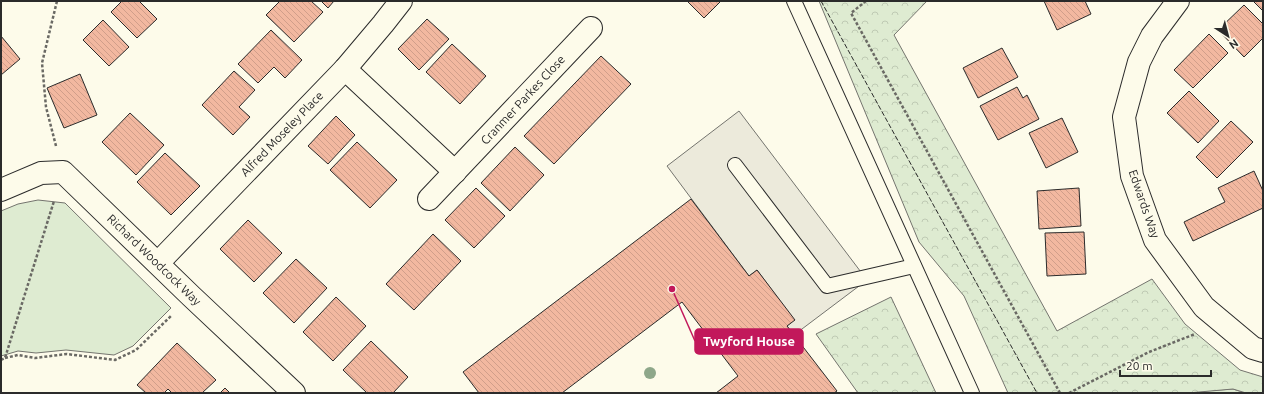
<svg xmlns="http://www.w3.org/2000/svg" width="1264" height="394" font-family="Ubuntu,sans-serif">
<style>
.grass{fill:#deebd1;stroke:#74746e}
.forest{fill:url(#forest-crowns);stroke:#74746e}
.parking{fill:#eceadb;stroke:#74746e}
.building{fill:url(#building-back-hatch);stroke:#2b2b2b}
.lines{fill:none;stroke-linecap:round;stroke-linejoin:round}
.service-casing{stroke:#2b2b2b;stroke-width:16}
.minor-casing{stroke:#2b2b2b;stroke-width:24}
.path{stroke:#6a6964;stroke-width:2.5;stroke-dasharray:3 2;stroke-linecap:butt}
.service{stroke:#fdfbea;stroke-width:14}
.minor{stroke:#fdfbea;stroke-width:22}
.fence{stroke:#2b2b2b;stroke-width:1;stroke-dasharray:5 2;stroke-linecap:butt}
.tree{fill:#8ea78a}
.labels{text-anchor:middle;stroke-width:3;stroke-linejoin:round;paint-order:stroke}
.street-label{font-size:12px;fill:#2b2b2b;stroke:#fdfbea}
.leader{fill:none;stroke:#c2185b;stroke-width:1.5}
.callout-dot{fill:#c2185b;stroke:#fdfbea;stroke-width:1.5}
.callout{fill:#c2185b;stroke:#c2185b;stroke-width:1.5}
.callout-label{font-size:13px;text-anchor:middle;font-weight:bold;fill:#fff}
</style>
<defs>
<pattern id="forest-crowns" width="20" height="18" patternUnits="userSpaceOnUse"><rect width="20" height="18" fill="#deebd1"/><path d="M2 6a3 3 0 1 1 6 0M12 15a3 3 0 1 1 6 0" fill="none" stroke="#bfcab4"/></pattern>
<pattern id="building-back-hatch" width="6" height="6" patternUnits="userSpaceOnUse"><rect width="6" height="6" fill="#f2b8a0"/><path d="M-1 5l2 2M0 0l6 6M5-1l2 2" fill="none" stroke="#d09e8a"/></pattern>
</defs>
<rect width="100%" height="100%" fill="#fdfbea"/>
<g class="grass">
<path d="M 38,200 L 65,203 L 171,308 L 133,346 L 114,355 L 66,350 L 36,353 L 18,351 L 1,356 L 1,211 L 18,204 Z"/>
<path d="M 1233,389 L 1246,393 L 1188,393 L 1189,392 Z"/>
</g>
<g class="forest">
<path d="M 819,1 L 927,1 L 894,35 L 1057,331 L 1152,279 L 1185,324 L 1240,370 L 1263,377 L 1263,393 L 1246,393 L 1233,389 L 1188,393 L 1008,393 L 964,296 L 919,242 Z"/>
<path d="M 891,297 L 936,393 L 858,393 L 816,334 Z"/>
</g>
<path class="parking" d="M 739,111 L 867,280 L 794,335 L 787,326 L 794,320 L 757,270 L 749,276 L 667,166 Z"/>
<g class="building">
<path d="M 122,1 L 139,1 L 157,19 L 137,38 L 111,12 Z"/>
<path d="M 280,1 L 311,1 L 323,12 L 294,42 L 266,15 Z"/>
<path d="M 321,1 L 334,1 L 328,8 Z"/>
<path d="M 687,1 L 721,1 L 704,18 Z"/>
<path d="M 1044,1 L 1085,1 L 1091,14 L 1057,30 Z"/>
<path d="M 1253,1 L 1263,1 L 1263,11 Z"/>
<path d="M 1244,5 L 1263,24 L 1263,38 L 1244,57 L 1218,30 Z"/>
<path d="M 427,19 L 449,39 L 419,70 L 398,49 Z"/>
<path d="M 103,20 L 129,47 L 109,66 L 83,40 Z"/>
<path d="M 271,30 L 302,60 L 285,78 L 274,67 L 258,83 L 238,64 Z"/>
<path d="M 1209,34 L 1228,53 L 1193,88 L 1174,70 Z"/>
<path d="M 1,36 L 20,59 L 1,75 Z"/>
<path d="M 452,44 L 486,76 L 460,104 L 426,72 Z"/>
<path d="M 1002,48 L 1018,77 L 978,98 L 963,68 Z"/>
<path d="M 601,56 L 631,84 L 554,164 L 524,136 Z"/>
<path d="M 234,71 L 255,90 L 239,107 L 250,117 L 233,135 L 202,105 Z"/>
<path d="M 80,74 L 97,115 L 64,128 L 47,88 Z"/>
<path d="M 1017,87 L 1023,98 L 1027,95 L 1039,119 L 998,140 L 980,106 Z"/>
<path d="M 1189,91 L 1219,121 L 1198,143 L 1167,113 Z"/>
<path d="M 130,113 L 164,145 L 136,175 L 102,142 Z"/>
<path d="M 336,116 L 355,135 L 328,164 L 308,146 Z"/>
<path d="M 1062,118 L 1078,152 L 1046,168 L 1029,133 Z"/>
<path d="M 1231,121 L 1253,142 L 1217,178 L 1196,157 Z"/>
<path d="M 357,142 L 397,180 L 370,208 L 330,170 Z"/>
<path d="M 515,147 L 544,175 L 510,211 L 481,183 Z"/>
<path d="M 165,153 L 200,186 L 171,215 L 137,182 Z"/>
<path d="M 1254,171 L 1263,191 L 1263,208 L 1193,241 L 1184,222 L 1225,202 L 1218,188 Z"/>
<path d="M 476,188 L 505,216 L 474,248 L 445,220 Z"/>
<path d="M 1079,188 L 1081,226 L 1039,229 L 1037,191 Z"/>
<path d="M 691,199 L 749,276 L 757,270 L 795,320 L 787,326 L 837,391 L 834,393 L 716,393 L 738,376 L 682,302 L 562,393 L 479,393 L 463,372 Z"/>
<path d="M 248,220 L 282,253 L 254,282 L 220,249 Z"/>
<path d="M 1084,232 L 1086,274 L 1047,276 L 1045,233 Z"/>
<path d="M 433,234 L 461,261 L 414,310 L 386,284 Z"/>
<path d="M 296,259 L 327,288 L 294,323 L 263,293 Z"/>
<path d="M 336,297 L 366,326 L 333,361 L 303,332 Z"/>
<path d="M 371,341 L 408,377 L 393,393 L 367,393 L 343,370 Z"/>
<path d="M 177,343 L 216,380 L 202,393 L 172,393 L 168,389 L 164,393 L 146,393 L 137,385 Z"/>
<path d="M 225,388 L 230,393 L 220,393 Z"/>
</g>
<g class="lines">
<g class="service-casing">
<g id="service">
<path d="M 794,1 L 972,393"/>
<path d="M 735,165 L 827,286 L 914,266"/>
</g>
</g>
<g class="minor-casing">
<g id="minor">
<path d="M 1178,1 L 1152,36 L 1139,62 L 1124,117 L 1132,176 L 1155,240 L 1204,307 L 1253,348 L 1263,351"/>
<path d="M 345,69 L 455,172"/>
<path d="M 1,190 L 41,173 L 63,172 L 191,296 L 294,393"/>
<path d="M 429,199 L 591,28"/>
<path d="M 158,263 L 345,69 L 383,24 L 401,1"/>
</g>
</g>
<g class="path">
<path d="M 866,1 L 851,13 L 1060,393"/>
<path d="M 56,146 L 46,107 L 42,63 L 57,1"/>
<path d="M 5,358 L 18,355 L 35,358 L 67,354 L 115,360 L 136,350 L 172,315"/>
<path d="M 1,360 L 5,358 L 54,201"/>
<path d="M 1069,393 L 1149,352 L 1195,334"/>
</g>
<use href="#service" class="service"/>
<use href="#minor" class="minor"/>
<path class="fence" d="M 821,1 L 1037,393"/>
</g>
<circle class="tree" cx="650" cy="373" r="6"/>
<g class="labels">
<g class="street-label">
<text transform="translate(523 100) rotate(-47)" y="4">Cranmer Parkes Close</text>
<text transform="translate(282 134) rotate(-46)" y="4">Alfred Moseley Place</text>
<text transform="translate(1144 204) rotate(71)" y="4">Edwards Way</text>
<text transform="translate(154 260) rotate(44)" y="4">Richard Woodcock Way</text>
</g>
</g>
<path class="leader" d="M672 289L695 341"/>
<circle class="callout-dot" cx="672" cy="289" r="4"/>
<rect class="callout" x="695" y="329" width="108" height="25" rx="4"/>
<g class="callout-label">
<text x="749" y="346">Twyford House</text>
</g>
<rect width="1264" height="394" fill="none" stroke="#2b2b2b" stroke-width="4"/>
<g transform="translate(1228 36) rotate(144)" stroke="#fdfbea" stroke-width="3" paint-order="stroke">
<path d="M0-3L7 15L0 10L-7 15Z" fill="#2b2b2b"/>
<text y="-6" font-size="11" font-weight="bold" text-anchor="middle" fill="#2b2b2b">N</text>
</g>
<path d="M1120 370v6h91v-6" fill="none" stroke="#2b2b2b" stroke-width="2"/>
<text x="1126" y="370" font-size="12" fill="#2b2b2b" stroke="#fdfbea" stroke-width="3" paint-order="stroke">20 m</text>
</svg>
